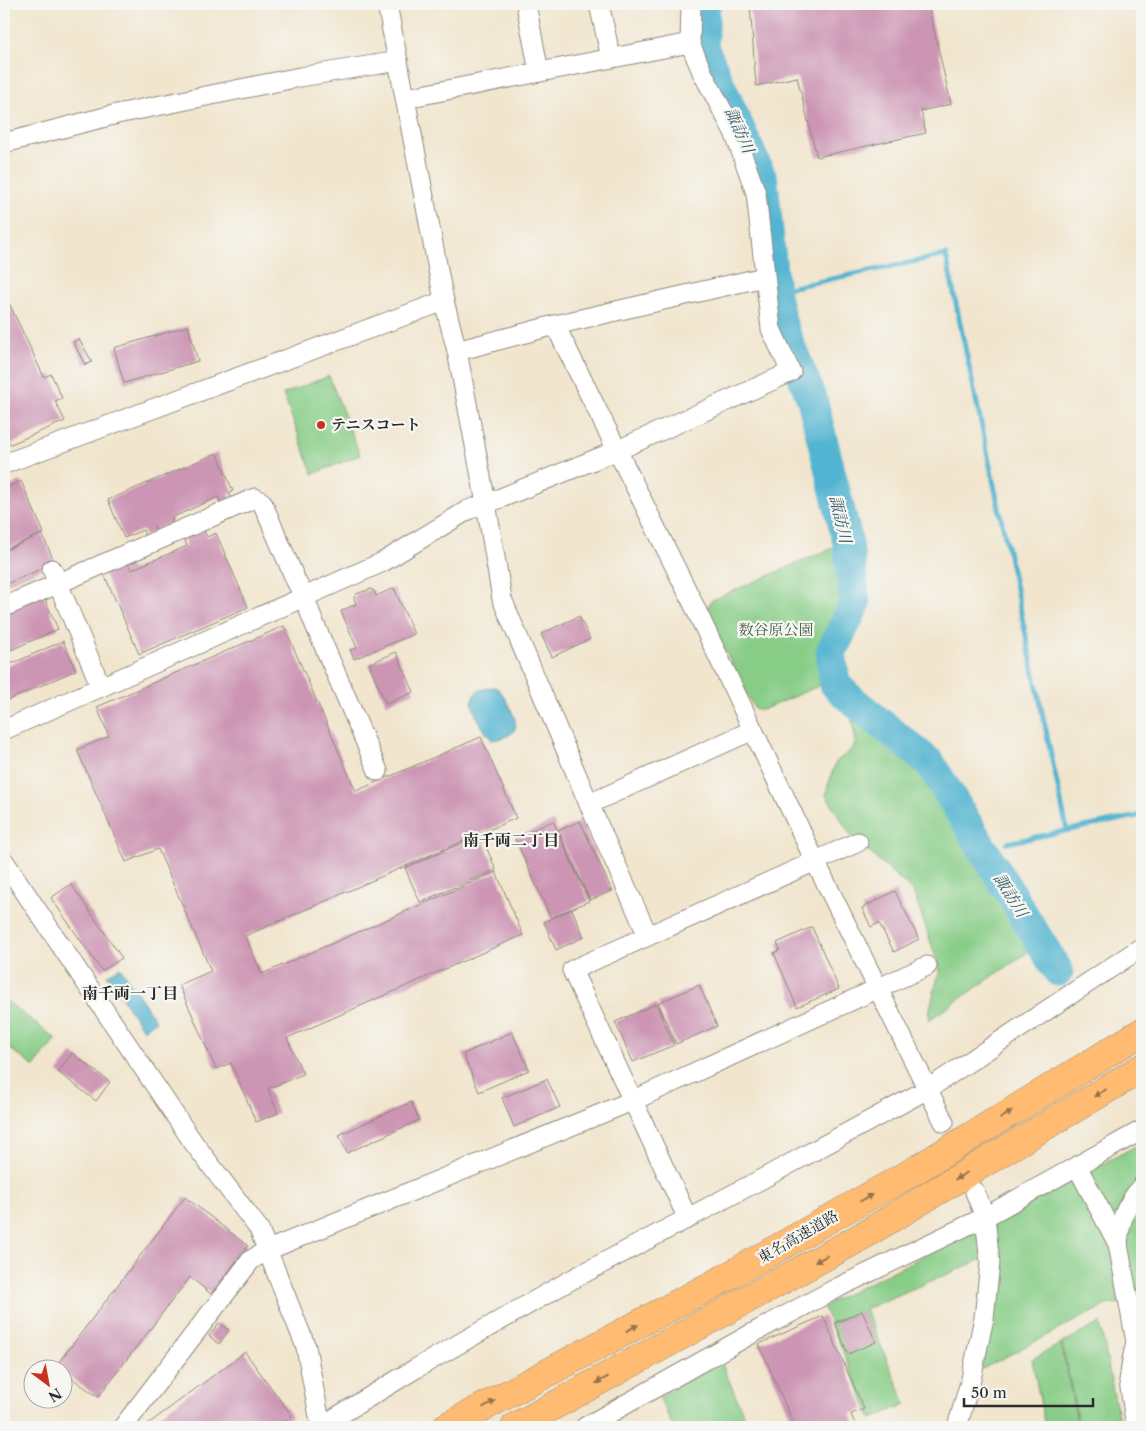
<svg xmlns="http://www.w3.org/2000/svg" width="1146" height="1431" font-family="'Libre Caslon Text','Noto Serif JP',serif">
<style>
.green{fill:#88cd87;stroke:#5a7c59}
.water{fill:#51b4d0;stroke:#3e707e}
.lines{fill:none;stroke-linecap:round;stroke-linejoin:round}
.stream{stroke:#51b4d0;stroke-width:5}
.river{stroke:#51b4d0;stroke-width:31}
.building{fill:#cc95b4}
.minor-casing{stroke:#8e887c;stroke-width:21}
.highway-casing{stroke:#8e887c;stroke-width:29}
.minor{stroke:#fff;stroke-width:19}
.highway{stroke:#febb71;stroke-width:28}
.oneway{fill:#94734e}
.poi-dot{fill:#c8321e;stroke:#f6f6f2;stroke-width:2}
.labels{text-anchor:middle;stroke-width:4.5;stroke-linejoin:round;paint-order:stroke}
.poi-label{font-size:15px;font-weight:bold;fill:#2b2b2b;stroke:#f6f6f2;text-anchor:start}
.park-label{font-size:15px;fill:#475c47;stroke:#f6f6f2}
.street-label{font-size:15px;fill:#2b2b2b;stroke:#f6f6f2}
.water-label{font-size:16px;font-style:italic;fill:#385b65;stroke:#f6f6f2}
.neighbourhood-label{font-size:16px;font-weight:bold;fill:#2b2b2b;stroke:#f6f6f2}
</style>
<rect width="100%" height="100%" fill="#f6f6f2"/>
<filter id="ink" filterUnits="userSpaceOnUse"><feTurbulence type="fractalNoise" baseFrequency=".02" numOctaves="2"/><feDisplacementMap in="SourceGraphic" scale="10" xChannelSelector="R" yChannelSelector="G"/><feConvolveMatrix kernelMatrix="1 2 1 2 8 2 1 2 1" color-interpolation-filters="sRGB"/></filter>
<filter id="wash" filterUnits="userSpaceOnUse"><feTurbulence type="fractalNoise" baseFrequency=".0096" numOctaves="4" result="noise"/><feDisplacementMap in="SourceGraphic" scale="20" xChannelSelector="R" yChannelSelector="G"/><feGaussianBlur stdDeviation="1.12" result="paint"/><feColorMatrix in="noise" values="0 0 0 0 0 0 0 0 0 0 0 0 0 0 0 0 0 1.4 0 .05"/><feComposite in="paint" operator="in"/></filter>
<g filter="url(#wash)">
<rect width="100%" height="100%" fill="#f1e5cd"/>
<g class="green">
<path d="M 329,376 L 360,455 L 313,474 L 283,394 Z"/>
<path d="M 835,547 L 842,549 L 845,598 L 842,613 L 827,649 L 829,677 L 823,684 L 762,710 L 754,708 L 705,610 L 712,600 Z"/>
<path d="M 849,706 L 912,758 L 930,775 L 1037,946 L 929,1020 L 930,1008 L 940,969 L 913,891 L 851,836 L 826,795 L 829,781 L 836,762 L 852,749 L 856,742 Z"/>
<path d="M 4,999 L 56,1039 L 34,1067 L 4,1044 Z"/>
<path d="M 1142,1143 L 1142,1427 L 1129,1427 L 1120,1367 L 1122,1357 L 1130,1346 L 1122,1303 L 1106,1305 L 982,1369 L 994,1223 L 1006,1214 Z"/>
<path d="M 980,1228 L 985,1258 L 865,1309 L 906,1404 L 872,1419 L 831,1324 L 852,1315 L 830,1323 L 823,1306 Z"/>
<path d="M 1100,1323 L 1120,1427 L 1079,1427 L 1062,1343 Z"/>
<path d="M 1061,1344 L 1078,1427 L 1045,1427 L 1032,1359 Z"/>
<path d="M 721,1362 L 749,1427 L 673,1427 L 659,1397 Z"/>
</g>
<g class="water">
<path d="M 495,687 C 502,691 505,698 509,706 C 511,710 514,715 515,720 C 519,734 504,739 492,740 C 485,733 482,726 477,717 C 467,697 473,689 495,687 Z"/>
<path d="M 120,967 L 156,1021 L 143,1030 L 107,975 Z"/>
</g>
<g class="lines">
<g class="stream">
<path d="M 774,291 L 946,255 L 966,352 L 1067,830"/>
<path d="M 1007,843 L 1142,815"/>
</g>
<path class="river" d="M 705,4 L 703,47 L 763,181 L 774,291 L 783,329 L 812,399 L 848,543 L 855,604 L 831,652 L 835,684 L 847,696 L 930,763 L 1058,971"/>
</g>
<g id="blocks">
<g class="building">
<path d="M 750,4 L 928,4 L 951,104 L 921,111 L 926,133 L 817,157 L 797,77 L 756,86 Z"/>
<path d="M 10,305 L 44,377 L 51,374 L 62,398 L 55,401 L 65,421 L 11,444 L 4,439 L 4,308 Z"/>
<path d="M 188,326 L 198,361 L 124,383 L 114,348 Z"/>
<path d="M 79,339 L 92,362 L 85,365 L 73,342 Z"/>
<path d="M 217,453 L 233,491 L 229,493 L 231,499 L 221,503 L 218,497 L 171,518 L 173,521 L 156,529 L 154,525 L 156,531 L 145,536 L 143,530 L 124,538 L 108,500 Z"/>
<path d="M 21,481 L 44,533 L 6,549 L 4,544 L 4,489 Z"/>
<path d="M 201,524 L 207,537 L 216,533 L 248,607 L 139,654 L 101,567 L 125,557 L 131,570 L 187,546 L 182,533 Z"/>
<path d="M 42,534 L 55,563 L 4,585 L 4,551 Z"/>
<path d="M 394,588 L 414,634 L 354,659 L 350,650 L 357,648 L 341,611 L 356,604 L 354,598 L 356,594 L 371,589 L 374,591 L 376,596 Z"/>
<path d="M 42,593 L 58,629 L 4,653 L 4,610 Z"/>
<path d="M 579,616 L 590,639 L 552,657 L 541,634 Z"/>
<path d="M 284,626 L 356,791 L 481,737 L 516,818 L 245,936 L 262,974 L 496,872 L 523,935 L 287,1038 L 303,1074 L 268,1089 L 278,1113 L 256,1122 L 231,1063 L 216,1069 L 179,985 L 211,971 L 158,849 L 126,862 L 77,750 L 109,736 L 97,707 Z"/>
<path d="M 63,641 L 76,670 L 4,702 L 4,667 Z"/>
<path d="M 396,652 L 414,692 L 386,704 L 369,664 Z"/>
<path d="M 553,821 L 589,901 L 551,918 L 515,838 Z"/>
<path d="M 580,821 L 612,891 L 590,900 L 558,831 Z"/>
<path d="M 481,835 L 496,870 L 420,902 L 405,868 Z"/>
<path d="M 71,884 L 122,958 L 102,971 L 51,898 Z"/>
<path d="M 895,891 L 919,939 L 894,952 L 879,923 L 871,927 L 862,908 Z"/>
<path d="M 572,909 L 584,937 L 556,950 L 544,922 Z"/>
<path d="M 812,927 L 839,989 L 797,1007 L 774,953 L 780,950 L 777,943 Z"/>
<path d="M 699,985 L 717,1026 L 676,1044 L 658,1003 Z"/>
<path d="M 656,1004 L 674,1045 L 633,1062 L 615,1022 Z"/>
<path d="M 512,1032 L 529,1070 L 479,1092 L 463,1054 Z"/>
<path d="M 72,1053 L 110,1082 L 96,1101 L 58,1072 Z"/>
<path d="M 547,1079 L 560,1107 L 514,1127 L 502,1098 Z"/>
<path d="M 411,1102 L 419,1120 L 347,1153 L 339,1135 Z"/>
<path d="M 185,1197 L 248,1246 L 211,1294 L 190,1277 L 98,1397 L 62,1371 L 62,1368 L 60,1368 L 56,1366 Z"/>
<path d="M 862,1311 L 876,1342 L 848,1354 L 835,1323 Z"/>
<path d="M 823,1316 L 864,1409 L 851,1414 L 855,1424 L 846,1427 L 795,1427 L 759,1344 Z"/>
<path d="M 219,1323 L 229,1330 L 219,1344 L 209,1336 Z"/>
<path d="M 245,1352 L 292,1416 L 276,1427 L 144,1427 Z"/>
</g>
</g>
</g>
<g filter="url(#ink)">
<use href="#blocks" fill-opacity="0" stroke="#8e887c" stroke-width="1"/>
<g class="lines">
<g class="minor-casing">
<g id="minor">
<path d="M 387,4 L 444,301 L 457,351 L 486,503 L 502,599 L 589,804 L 648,936"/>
<path d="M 526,4 L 539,72"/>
<path d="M 599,4 L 611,58"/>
<path d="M 406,98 L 690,43"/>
<path d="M 4,143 L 117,114 L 300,77 L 398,61"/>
<path d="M 555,325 L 690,597 L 815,861 L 944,1122"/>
<path d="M 457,351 L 555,325 L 764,277"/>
<path d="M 4,464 L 444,301"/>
<path d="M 52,569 L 101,687"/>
<path d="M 4,607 L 255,498 L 262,502 L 296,581 L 304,596 L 312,618 L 378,771"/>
<path d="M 4,730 L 383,562 L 468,510 L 501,498 L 618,450 L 791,372 L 771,329 L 756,193 L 734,132 L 702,72 L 690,43 L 691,4"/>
<path d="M 589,804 L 753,730"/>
<path d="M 4,861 L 193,1142 L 259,1229 L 306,1347 L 321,1427"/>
<path d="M 1077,1166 L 1118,1244 L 1136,1342 L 1132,1360 L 1129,1381 L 1136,1427"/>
<path d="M 688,1219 L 572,970 L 858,842"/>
<path d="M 1118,1244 C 1120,1219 1126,1205 1142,1186"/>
<path d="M 123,1427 L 251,1260 L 268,1250 L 632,1101 L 927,966"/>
<path d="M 320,1427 L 415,1369 L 569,1281 L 760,1180 L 928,1089 L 1142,947"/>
<path d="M 585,1427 L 751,1334 L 839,1287 L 985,1217 L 1142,1130"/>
<path d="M 957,1427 L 971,1379 L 984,1318 L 990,1263 L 985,1217 L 975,1192"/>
</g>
</g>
<g class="highway-casing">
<g id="highway">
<path d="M 446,1427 L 723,1279 L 919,1168 L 1142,1032"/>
<path d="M 515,1427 L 857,1239 L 1142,1068"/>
</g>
</g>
<use href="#minor" class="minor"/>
<use href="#highway" class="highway"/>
</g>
<defs><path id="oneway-solid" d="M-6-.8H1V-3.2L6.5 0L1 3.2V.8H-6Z" transform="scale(1.25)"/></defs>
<g class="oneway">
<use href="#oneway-solid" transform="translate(1100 1093) rotate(149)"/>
<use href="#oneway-solid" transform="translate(1006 1115) rotate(-31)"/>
<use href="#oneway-solid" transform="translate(961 1176) rotate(149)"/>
<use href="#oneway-solid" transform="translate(866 1198) rotate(-30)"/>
<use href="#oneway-solid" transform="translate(821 1259) rotate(151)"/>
<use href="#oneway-solid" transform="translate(632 1328) rotate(-28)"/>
<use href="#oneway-solid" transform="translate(602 1380) rotate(151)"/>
<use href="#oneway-solid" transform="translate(489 1404) rotate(-28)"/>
</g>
</g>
<circle class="poi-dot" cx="321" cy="425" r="5"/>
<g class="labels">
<g class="poi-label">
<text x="331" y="430">テニスコート</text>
</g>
<g class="park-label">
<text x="776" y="635">数谷原公園</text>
</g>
<g class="street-label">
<text transform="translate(798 1237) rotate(-30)" y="5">東名高速道路</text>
</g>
<g class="water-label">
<text transform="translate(740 130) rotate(66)" y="6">諏訪川</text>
<text transform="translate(841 519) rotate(77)" y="6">諏訪川</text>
<text transform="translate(1011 895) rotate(58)" y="6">諏訪川</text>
</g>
<g class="neighbourhood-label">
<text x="511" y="846">南千両二丁目</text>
<text x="130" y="999">南千両一丁目</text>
</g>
</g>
<rect width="1146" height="1431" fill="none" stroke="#f6f6f2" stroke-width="20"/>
<g transform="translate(48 1384) rotate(148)"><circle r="24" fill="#f6f6f2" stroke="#a5a5a2"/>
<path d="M0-4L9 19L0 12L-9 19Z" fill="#c8321e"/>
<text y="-8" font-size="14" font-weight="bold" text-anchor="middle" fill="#2b2b2b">N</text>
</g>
<path d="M964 1398v8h129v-8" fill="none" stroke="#2b2b2b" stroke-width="2.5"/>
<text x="971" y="1398" font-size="15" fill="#2b2b2b" stroke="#f6f6f2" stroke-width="4" paint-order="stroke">50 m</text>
</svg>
